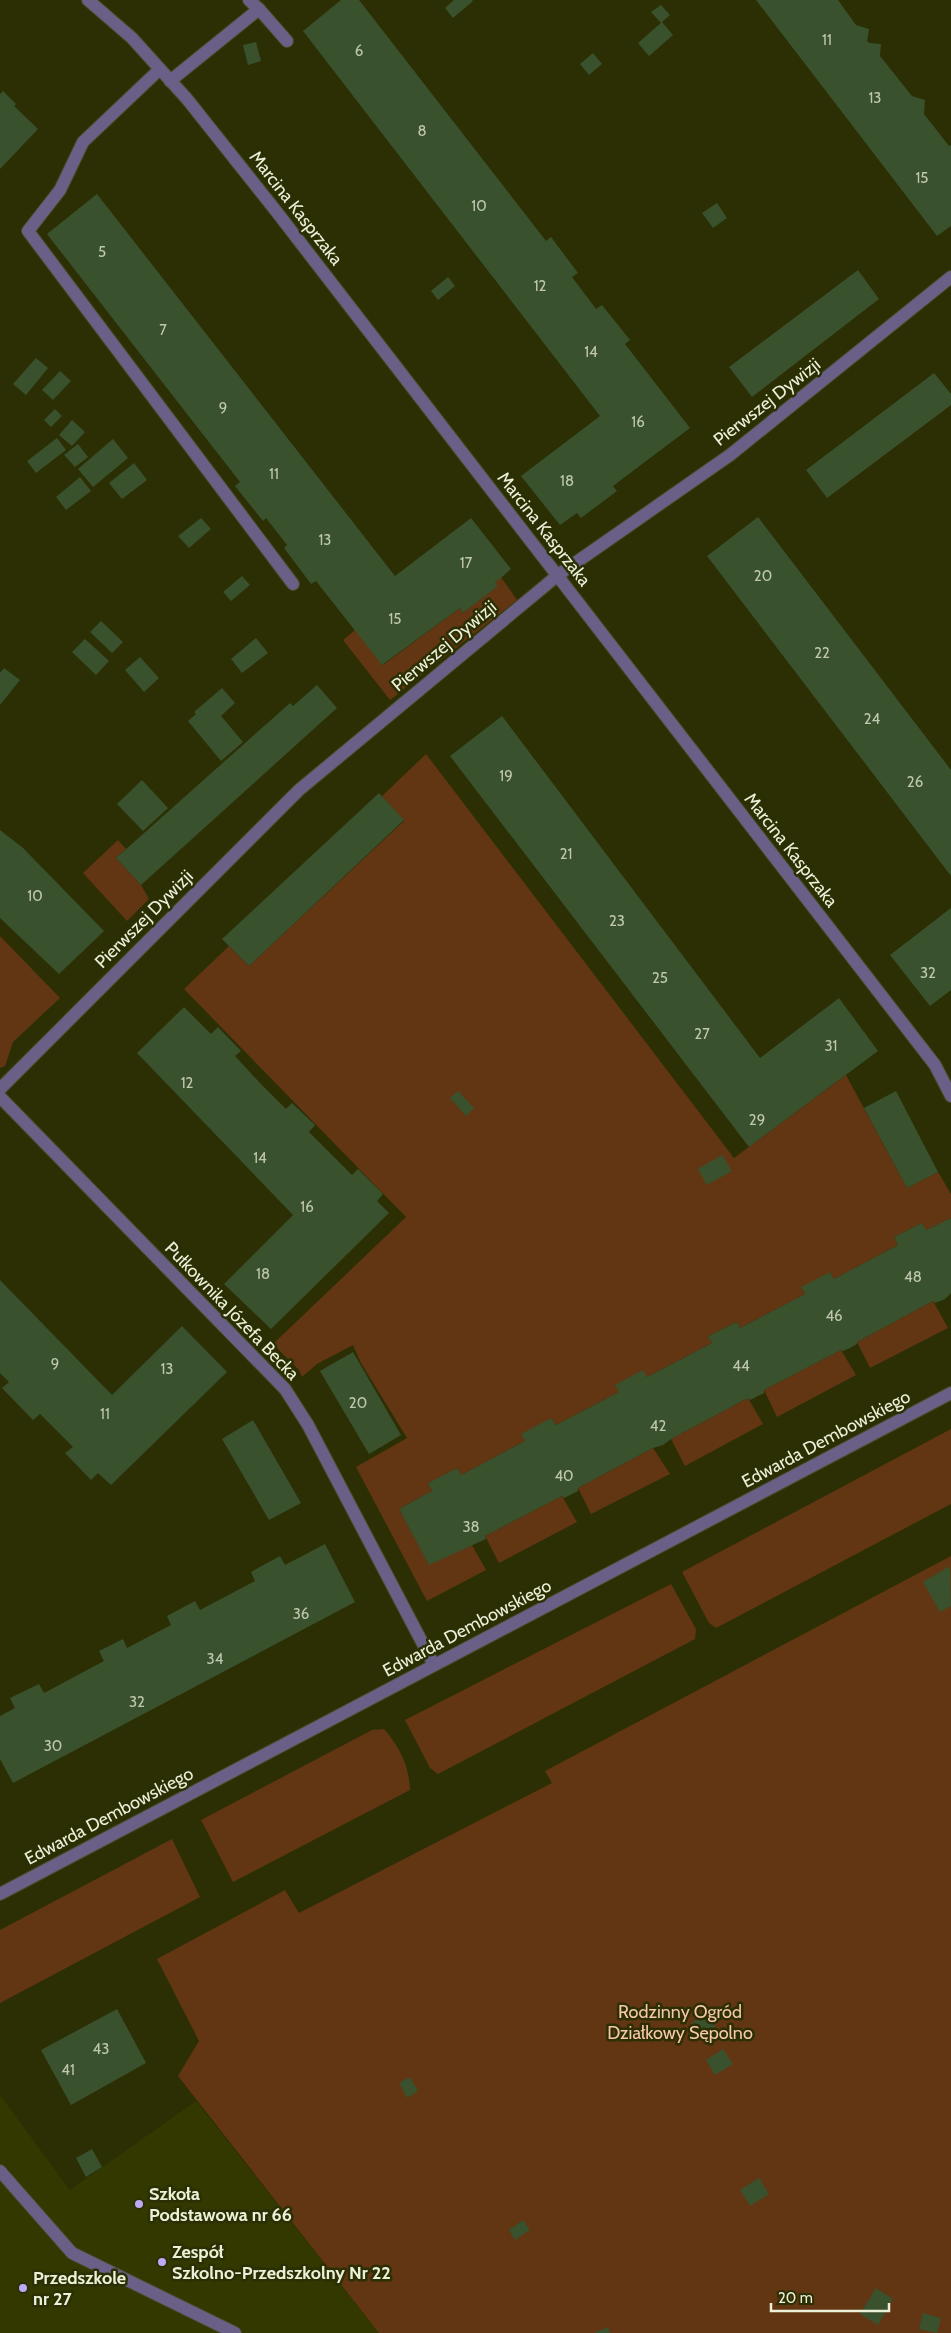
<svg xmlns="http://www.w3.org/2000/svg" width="951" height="2333" font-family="Cabin,sans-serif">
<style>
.built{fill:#333801}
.green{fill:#623612}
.building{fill:#3a512e}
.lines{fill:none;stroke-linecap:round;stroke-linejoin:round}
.service-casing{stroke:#464a21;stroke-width:14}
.minor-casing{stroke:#464a21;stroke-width:14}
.tertiary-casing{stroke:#464a21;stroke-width:14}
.service{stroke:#695f87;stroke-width:12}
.minor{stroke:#695f87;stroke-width:12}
.tertiary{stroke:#695f87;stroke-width:12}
.poi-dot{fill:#bda9f5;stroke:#2b2f03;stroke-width:2}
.labels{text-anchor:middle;stroke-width:5;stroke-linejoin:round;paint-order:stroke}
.number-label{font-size:15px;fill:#bfc8ae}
.street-label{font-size:18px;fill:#ebf0d8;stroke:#2b2f03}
.park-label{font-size:18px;fill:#f6c7a8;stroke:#2b2f03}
.poi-label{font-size:18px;font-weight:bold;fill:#ebf0d8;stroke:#2b2f03;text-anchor:start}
</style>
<rect width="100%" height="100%" fill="#2b2f03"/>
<path class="built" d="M 0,2095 L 70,2190 L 196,2101 L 379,2333 L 0,2333 Z"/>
<g class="green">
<path d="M 501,577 L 517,600 L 390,700 L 343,640 L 355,630 L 383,665 L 460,608 L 463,613 L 497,586 L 495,583 Z"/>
<path d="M 426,754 L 734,1158 L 846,1075 L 907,1188 L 938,1172 L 951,1194 L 951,1218 L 926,1230 L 922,1223 L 894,1237 L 898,1245 L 834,1279 L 830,1273 L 802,1288 L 805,1294 L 740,1328 L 737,1322 L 708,1336 L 712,1343 L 647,1377 L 643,1371 L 616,1385 L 619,1392 L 556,1425 L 551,1418 L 525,1441 L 461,1475 L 457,1468 L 428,1483 L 432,1491 L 399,1509 L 429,1564 L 472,1545 L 486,1570 L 427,1601 L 356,1467 L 407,1438 L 361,1363 L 353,1345 L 317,1364 L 302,1377 L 299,1370 L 273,1344 L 406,1217 L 184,989 L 229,946 L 249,966 L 404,821 L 382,796 Z"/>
<path d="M 118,840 L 126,849 L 116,858 L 141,885 L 149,899 L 127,921 L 83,873 Z"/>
<path d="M 0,936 L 60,998 L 13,1042 L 5,1066 L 0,1068 Z"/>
<path d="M 933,1301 L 948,1328 L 870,1368 L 857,1342 Z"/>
<path d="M 841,1350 L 856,1375 L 777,1417 L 764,1390 Z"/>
<path d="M 748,1398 L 763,1424 L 685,1466 L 671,1439 Z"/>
<path d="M 951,1429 L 951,1504 L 716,1628 L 709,1623 L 682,1572 Z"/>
<path d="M 653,1448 L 670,1474 L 591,1514 L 578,1488 Z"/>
<path d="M 562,1496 L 577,1522 L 499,1563 L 485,1536 Z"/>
<path d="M 951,1556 L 951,2333 L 379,2333 L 178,2076 L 199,2041 L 157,1959 L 285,1890 L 299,1913 L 552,1783 L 545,1771 Z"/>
<path d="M 671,1584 L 696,1629 L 695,1639 L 438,1774 L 430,1768 L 405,1720 Z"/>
<path d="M 384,1729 C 400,1748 409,1765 410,1790 L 233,1882 L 201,1820 L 372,1730 Z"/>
<path d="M 172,1839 L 200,1897 L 0,2003 L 0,1930 Z"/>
</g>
<g class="building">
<path d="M 341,0 L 359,0 L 546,241 L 551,237 L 578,273 L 572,277 L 596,309 L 602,305 L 630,340 L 625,344 L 690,428 L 613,486 L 617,491 L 581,518 L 577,513 L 560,525 L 521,476 L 600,416 L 303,31 Z"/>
<path d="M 454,0 L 472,0 L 473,1 L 453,18 L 445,8 Z"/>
<path d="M 756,0 L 838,0 L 856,25 L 869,29 L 867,41 L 870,43 L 881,44 L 880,56 L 912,96 L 925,100 L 924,114 L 949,146 L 951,145 L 951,226 L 937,236 Z"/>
<path d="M 661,5 L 670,15 L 662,22 L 673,35 L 649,56 L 638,43 L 661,23 L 651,12 Z"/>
<path d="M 256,42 L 261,61 L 248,65 L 243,45 Z"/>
<path d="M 593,53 L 602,64 L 589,75 L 580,64 Z"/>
<path d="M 3,91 L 16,104 L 14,106 L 38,129 L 0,169 L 0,94 Z"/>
<path d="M 97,194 L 395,576 L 471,518 L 511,569 L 495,583 L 498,586 L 463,613 L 460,608 L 382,665 L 316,581 L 311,584 L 284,548 L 287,545 L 266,518 L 263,521 L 235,486 L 240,482 L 47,234 Z"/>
<path d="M 717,203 L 727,218 L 713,228 L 702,213 Z"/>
<path d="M 858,270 L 879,299 L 752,397 L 729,367 Z"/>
<path d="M 448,277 L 455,286 L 438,300 L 431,291 Z"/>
<path d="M 36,358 L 48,368 L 26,395 L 13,384 Z"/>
<path d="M 60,371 L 71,381 L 53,400 L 42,390 Z"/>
<path d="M 934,373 L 951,394 L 951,405 L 827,498 L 806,470 Z"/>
<path d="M 55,409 L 62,416 L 51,427 L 44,420 Z"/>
<path d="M 72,420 L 85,432 L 72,446 L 59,435 Z"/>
<path d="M 57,438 L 66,450 L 36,473 L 27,461 Z"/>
<path d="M 113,439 L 128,458 L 93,487 L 78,469 Z"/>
<path d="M 78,444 L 88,457 L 75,467 L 64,455 Z"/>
<path d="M 134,463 L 147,480 L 122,499 L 109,483 Z"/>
<path d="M 80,477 L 91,491 L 66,510 L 56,497 Z"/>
<path d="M 758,517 L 951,770 L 951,876 L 707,556 Z"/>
<path d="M 201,518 L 211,529 L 189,548 L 178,536 Z"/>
<path d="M 242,576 L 250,585 L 231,601 L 223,592 Z"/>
<path d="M 101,621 L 123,642 L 112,653 L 90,632 Z"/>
<path d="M 256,638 L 268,653 L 242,673 L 231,659 Z"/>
<path d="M 85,639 L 109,661 L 96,675 L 72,652 Z"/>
<path d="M 140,657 L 159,678 L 144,692 L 125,670 Z"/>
<path d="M 4,668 L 20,680 L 0,705 L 0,673 Z"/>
<path d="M 317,685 L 337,708 L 141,885 L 116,858 L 290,703 L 293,706 Z"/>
<path d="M 222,688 L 235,703 L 221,716 L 243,742 L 221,761 L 188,721 L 196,714 L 194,712 Z"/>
<path d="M 502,716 L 760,1058 L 839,998 L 878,1051 L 749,1147 L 450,756 Z"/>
<path d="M 142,780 L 168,808 L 143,831 L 117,804 Z"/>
<path d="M 379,793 L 404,820 L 249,966 L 222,939 Z"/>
<path d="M 0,830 L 23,848 L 104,931 L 59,974 L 0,918 Z"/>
<path d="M 951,908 L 951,990 L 930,1006 L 890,955 Z"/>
<path d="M 184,1007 L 211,1034 L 218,1027 L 241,1051 L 235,1056 L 260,1083 L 286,1109 L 292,1103 L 315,1125 L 309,1132 L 352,1175 L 358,1169 L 383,1194 L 377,1201 L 389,1213 L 271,1329 L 224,1284 L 293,1215 L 137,1053 Z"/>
<path d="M 458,1091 L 474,1108 L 466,1116 L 450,1098 Z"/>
<path d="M 896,1091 L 938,1172 L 907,1188 L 864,1108 Z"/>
<path d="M 722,1155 L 732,1171 L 707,1185 L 698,1169 Z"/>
<path d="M 951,1218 L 951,1293 L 945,1299 L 935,1303 L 933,1301 L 857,1342 L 857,1344 L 850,1348 L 843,1351 L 841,1350 L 764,1390 L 764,1393 L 750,1400 L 748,1398 L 671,1439 L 663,1445 L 653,1448 L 578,1488 L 578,1491 L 564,1498 L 562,1496 L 485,1536 L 486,1539 L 429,1565 L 399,1509 L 432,1491 L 428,1483 L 457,1468 L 461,1475 L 525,1441 L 521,1434 L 551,1418 L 556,1425 L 619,1392 L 615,1385 L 643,1370 L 647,1377 L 712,1343 L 708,1336 L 737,1322 L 740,1328 L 805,1294 L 801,1287 L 830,1272 L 834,1279 L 898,1245 L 894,1237 L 922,1223 L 926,1230 Z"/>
<path d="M 0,1280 L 112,1395 L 182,1326 L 227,1372 L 111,1485 L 98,1473 L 91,1480 L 65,1453 L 73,1447 L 40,1414 L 33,1420 L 2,1388 L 9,1382 L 0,1373 Z"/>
<path d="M 353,1352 L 401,1435 L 369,1454 L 320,1371 Z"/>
<path d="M 253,1420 L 301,1503 L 269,1520 L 222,1439 Z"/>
<path d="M 325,1544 L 355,1602 L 13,1783 L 0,1759 L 0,1716 L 15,1708 L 10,1698 L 39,1684 L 44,1693 L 104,1661 L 99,1651 L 123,1639 L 127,1648 L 171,1625 L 167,1616 L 195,1601 L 200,1610 L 255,1581 L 251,1572 L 280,1556 L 285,1565 Z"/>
<path d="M 950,1566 L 951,1606 L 940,1612 L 923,1582 Z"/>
<path d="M 117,2009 L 146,2063 L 71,2105 L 41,2050 Z"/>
<path d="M 707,2013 L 718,2031 L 702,2041 L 691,2023 Z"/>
<path d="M 723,2049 L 733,2064 L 715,2075 L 706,2060 Z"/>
<path d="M 410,2077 L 418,2091 L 407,2098 L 399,2083 Z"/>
<path d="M 92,2149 L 102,2167 L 86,2177 L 76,2158 Z"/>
<path d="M 759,2178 L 769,2194 L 750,2206 L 740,2190 Z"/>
<path d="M 523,2220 L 530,2230 L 515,2240 L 509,2230 Z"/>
<path d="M 876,2288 L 893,2299 L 878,2325 L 860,2314 Z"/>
<path d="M 923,2313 L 941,2318 L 937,2333 L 919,2329 Z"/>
<path d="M 608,2327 L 610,2333 L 594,2333 Z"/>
</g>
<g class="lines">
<g class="service-casing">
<g id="service">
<path d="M 259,9 L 287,41"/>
<path d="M 160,69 L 83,142 L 60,190 L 28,231 L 293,584"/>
<path d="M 170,81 L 259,9 L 249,0"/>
<path d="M 0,2171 L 72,2253 L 235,2333"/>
</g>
</g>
<g class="minor-casing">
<g id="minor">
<path d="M 88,0 L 132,38 L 187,99 L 276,211 L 935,1065 L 951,1096"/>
<path d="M 0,1089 L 299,790 L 558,575 L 730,455 L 951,277"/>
<path d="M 0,1097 L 285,1389 L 308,1425 L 434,1665"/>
</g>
</g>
<g class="tertiary-casing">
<path id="tertiary" d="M 0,1894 L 951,1393"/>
</g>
<use href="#service" class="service"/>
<use href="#minor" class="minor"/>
<use href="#tertiary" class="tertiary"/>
</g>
<g class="poi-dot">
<circle cx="139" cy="2204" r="5"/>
<circle cx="162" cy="2262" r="5"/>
<circle cx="23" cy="2288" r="5"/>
</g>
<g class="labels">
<g class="number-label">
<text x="827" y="45">11</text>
<text x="359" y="56">6</text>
<text x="875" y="103">13</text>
<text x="422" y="136">8</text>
<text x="922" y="183">15</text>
<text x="479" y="211">10</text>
<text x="102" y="257">5</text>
<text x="540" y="291">12</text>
<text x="163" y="335">7</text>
<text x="591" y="357">14</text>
<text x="223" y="413">9</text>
<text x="638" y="427">16</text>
<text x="274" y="479">11</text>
<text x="567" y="486">18</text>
<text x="325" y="545">13</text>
<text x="466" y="568">17</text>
<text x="763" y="581">20</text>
<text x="395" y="624">15</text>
<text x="822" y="658">22</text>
<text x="872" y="724">24</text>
<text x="506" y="781">19</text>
<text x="915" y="787">26</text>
<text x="566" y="859">21</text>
<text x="35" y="901">10</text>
<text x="617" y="926">23</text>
<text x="928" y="978">32</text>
<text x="660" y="983">25</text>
<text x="702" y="1039">27</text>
<text x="831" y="1051">31</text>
<text x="187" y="1088">12</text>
<text x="757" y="1125">29</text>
<text x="260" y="1163">14</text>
<text x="307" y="1212">16</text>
<text x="263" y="1279">18</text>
<text x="913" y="1282">48</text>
<text x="834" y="1321">46</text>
<text x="55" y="1369">9</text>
<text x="741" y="1371">44</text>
<text x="167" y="1374">13</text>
<text x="358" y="1408">20</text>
<text x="105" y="1419">11</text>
<text x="658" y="1431">42</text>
<text x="564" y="1481">40</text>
<text x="471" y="1532">38</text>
<text x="301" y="1619">36</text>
<text x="215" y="1664">34</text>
<text x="137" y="1707">32</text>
<text x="53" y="1751">30</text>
<text x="101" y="2054">43</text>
<text x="68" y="2075">41</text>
</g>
<g class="street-label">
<text transform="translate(296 208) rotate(52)" y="6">Marcina Kasprzaka</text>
<text transform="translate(767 402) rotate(-38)" y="6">Pierwszej Dywizji</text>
<text transform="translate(544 529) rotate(52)" y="6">Marcina Kasprzaka</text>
<text transform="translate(444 646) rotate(-40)" y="6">Pierwszej Dywizji</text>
<text transform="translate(791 850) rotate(52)" y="6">Marcina Kasprzaka</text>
<text transform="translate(144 919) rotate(-45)" y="6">Pierwszej Dywizji</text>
<text transform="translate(232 1311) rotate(46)" y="6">Pułkownika Józefa Becka</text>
<text transform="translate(826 1439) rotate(-28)" y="6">Edwarda Dembowskiego</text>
<text transform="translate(467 1628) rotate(-28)" y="6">Edwarda Dembowskiego</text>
<text transform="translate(109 1816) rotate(-28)" y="6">Edwarda Dembowskiego</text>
</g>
<g class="park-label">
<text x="680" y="2018">Rodzinny Ogród<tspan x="680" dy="21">Działkowy Sępolno</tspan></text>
</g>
<g class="poi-label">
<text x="149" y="2200">Szkoła<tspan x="149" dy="21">Podstawowa nr 66</tspan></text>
<text x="172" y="2258">Zespół<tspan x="172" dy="21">Szkolno-Przedszkolny Nr 22</tspan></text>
<text x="33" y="2284">Przedszkole<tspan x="33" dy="21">nr 27</tspan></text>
</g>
</g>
<path d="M771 2303v8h118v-8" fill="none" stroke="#ebf0d8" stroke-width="2.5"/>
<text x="778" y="2303" font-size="15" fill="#ebf0d8" stroke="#2b2f03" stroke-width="4" paint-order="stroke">20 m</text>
</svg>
